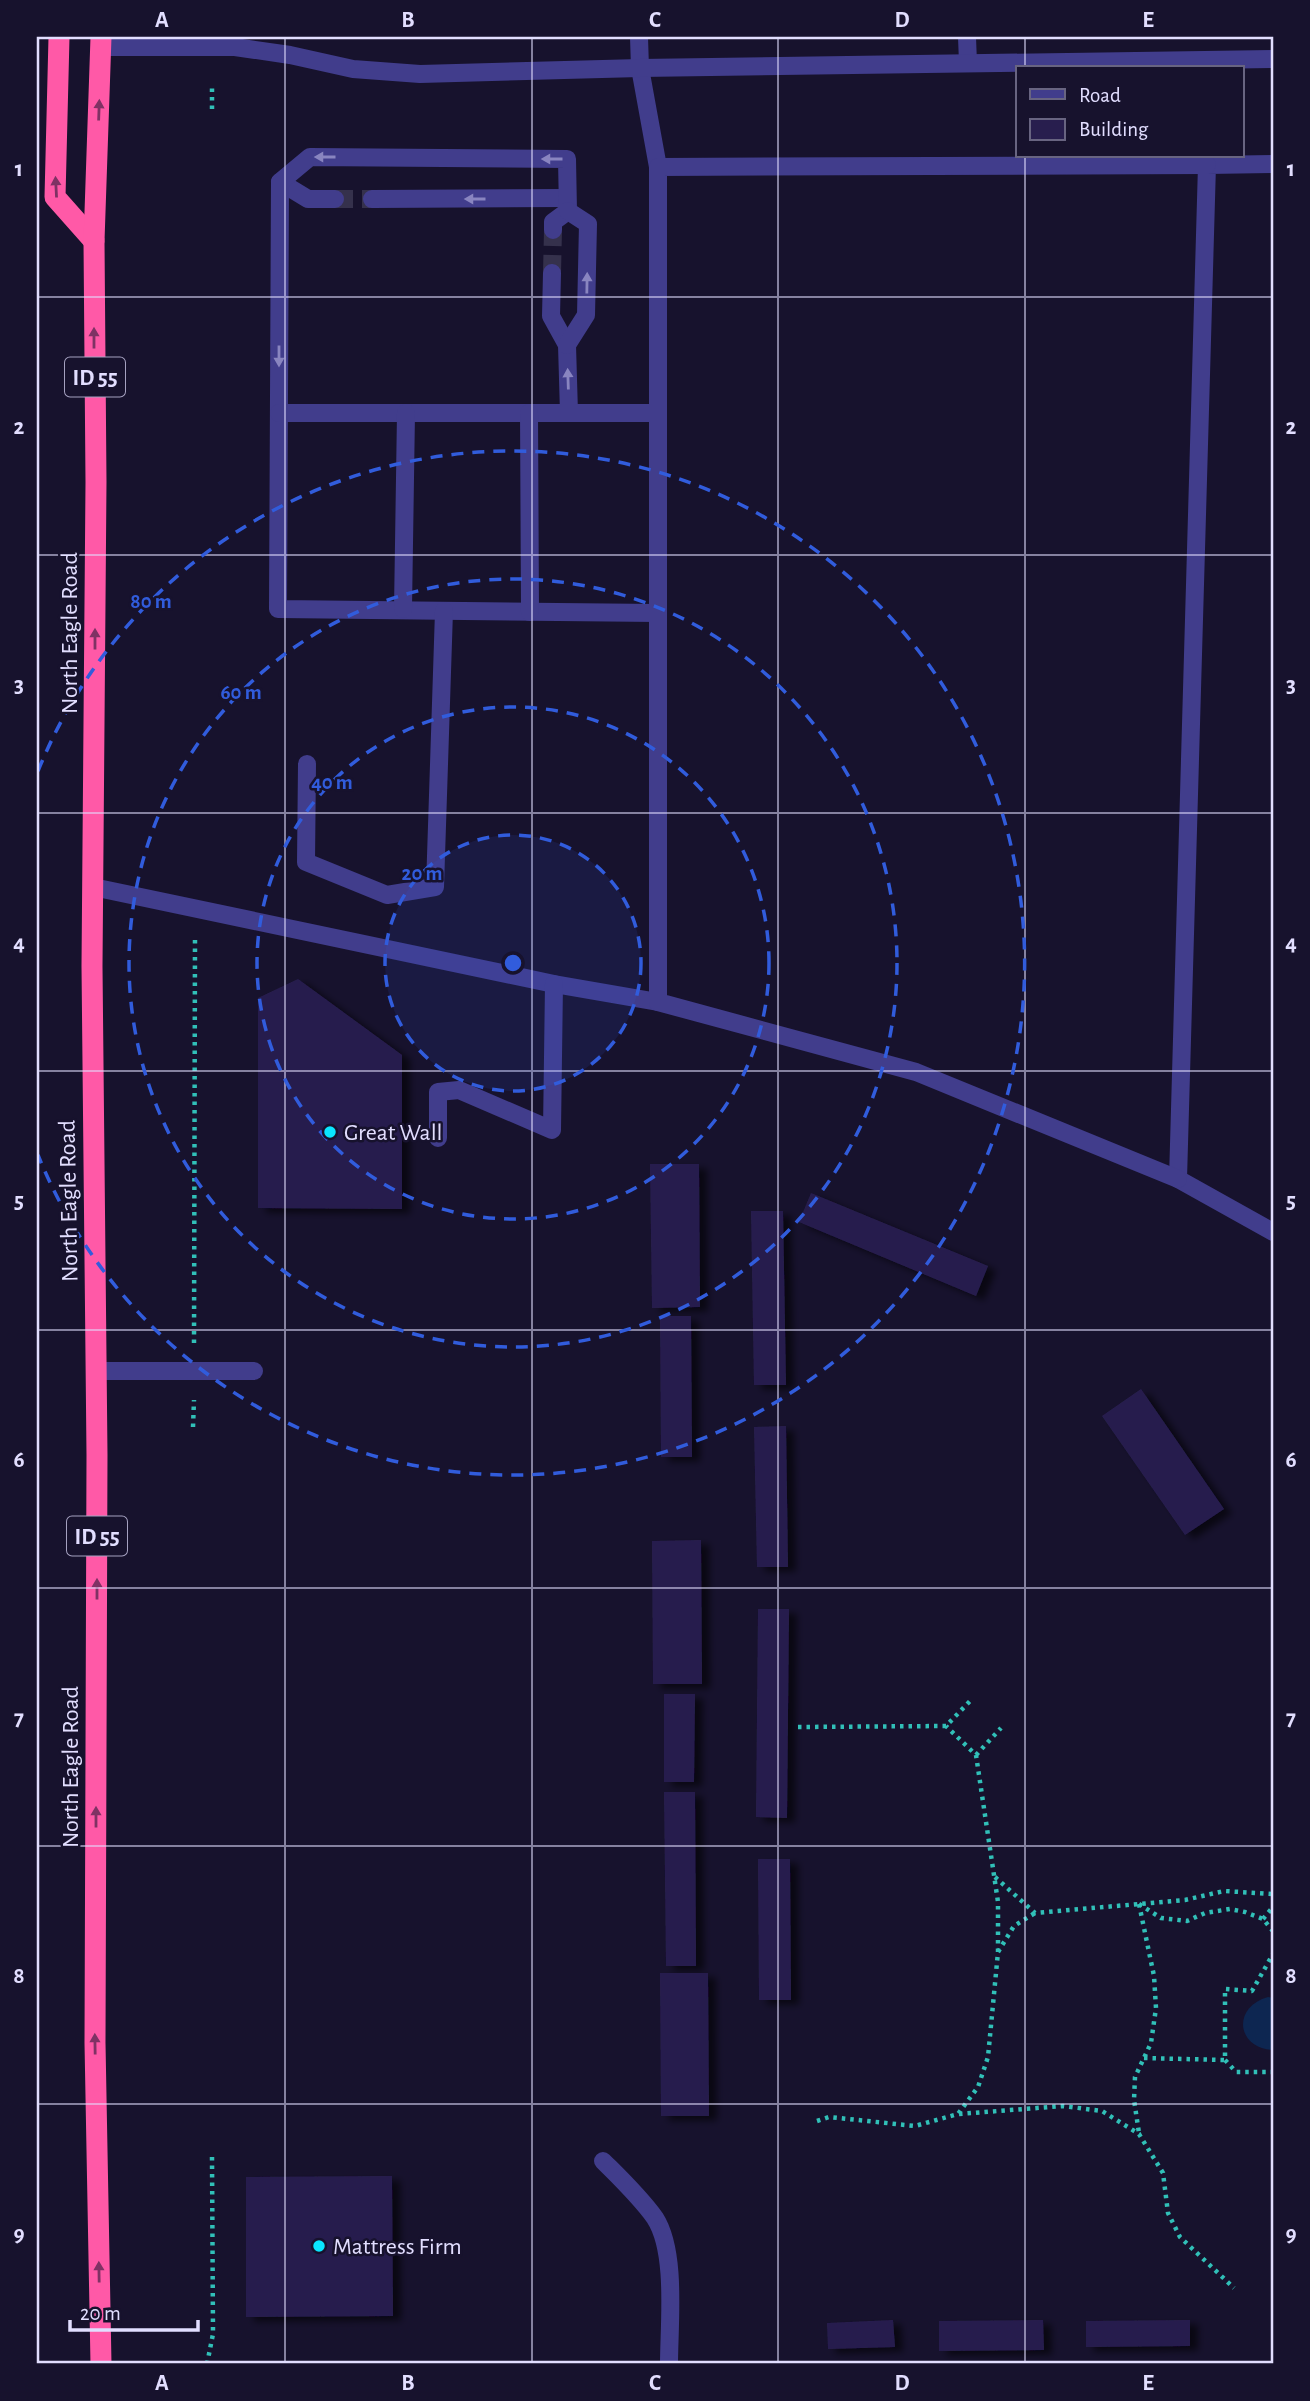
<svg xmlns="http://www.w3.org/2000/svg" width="1310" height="2401" font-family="'Alegreya Sans',sans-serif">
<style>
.water{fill:#0d2651}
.building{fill:#281e4e;filter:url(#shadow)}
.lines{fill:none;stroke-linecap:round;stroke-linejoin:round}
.minor-tunnel{stroke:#35314c;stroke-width:18;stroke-dasharray:18 9;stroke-linecap:butt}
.path{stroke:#31c0b8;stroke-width:4.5;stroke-dasharray:3.5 5;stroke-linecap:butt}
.minor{stroke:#413d8c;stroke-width:18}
.highway{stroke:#ff59a7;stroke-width:21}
.oneway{fill:#7f3264}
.oneway2{fill:#8985c0}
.grid{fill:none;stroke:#e2deff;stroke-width:2;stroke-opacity:0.55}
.ring{fill:none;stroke:#315cdc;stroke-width:3.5;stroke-dasharray:12 9}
.poi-dot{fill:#0ae5ff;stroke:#17122d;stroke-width:2.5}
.labels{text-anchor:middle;stroke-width:5;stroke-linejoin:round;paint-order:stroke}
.shield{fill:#17122d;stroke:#a5a1c0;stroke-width:2}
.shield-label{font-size:23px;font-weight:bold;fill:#e2deff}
.street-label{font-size:24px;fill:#e2deff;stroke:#17122d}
.poi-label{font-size:24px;fill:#e2deff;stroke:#17122d;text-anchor:start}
.centre{fill:#315cdc;stroke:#17122d;stroke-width:3.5}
.ring-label{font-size:21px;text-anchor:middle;font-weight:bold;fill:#315cdc;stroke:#17122d;stroke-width:5;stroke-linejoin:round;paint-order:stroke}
.neatline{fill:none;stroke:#e2deff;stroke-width:2.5}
.grid-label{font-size:23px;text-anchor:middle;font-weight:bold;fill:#e2deff}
</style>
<defs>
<filter id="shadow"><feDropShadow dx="8" dy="4.5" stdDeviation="3.5" flood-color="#0009"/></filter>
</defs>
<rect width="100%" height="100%" fill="#17122d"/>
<path class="water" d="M 1268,1997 L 1273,1998 L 1273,2050 C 1236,2048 1232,2007 1268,1997 Z"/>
<g class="building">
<path d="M 298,979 L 402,1055 L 402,1209 L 258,1208 L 258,998 Z"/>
<path d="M 650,1164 L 699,1164 L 700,1307 L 652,1308 Z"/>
<path d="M 811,1193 L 988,1266 L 976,1296 L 799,1222 Z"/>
<path d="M 751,1211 L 783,1211 L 786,1385 L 754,1385 Z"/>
<path d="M 660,1316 L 691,1316 L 692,1457 L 661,1457 Z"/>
<path d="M 1141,1389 L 1224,1509 L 1185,1535 L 1102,1416 Z"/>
<path d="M 786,1426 L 788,1567 L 757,1567 L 754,1427 Z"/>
<path d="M 701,1540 L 702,1684 L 653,1684 L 652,1541 Z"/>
<path d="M 758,1609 L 789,1609 L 787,1818 L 756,1817 Z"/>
<path d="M 664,1694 L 695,1694 L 694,1782 L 664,1782 Z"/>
<path d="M 664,1792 L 695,1792 L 696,1966 L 666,1966 Z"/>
<path d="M 758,1859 L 790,1859 L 791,2000 L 759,2000 Z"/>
<path d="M 660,1973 L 708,1973 L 709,2116 L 661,2116 Z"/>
<path d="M 392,2176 L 393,2316 L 246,2317 L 246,2177 Z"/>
<path d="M 893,2320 L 895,2347 L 828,2349 L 827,2323 Z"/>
<path d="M 1043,2320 L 1044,2350 L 939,2351 L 939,2321 Z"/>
<path d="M 1190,2320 L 1190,2346 L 1086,2347 L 1086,2321 Z"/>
</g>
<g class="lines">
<g class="minor-tunnel">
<path d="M 335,199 L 372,199"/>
<path d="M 552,273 L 553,230"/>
</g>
<g class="path">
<path d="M 212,109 L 212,84"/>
<path d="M 194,1343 L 195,938"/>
<path d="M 193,1427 L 194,1400"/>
<path d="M 798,1727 L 946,1726 L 972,1699"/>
<path d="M 976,1755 L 1001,1728"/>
<path d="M 995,1877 L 1035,1913 L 1185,1900 L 1224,1891 L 1273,1894"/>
<path d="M 1139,1904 L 1154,1976 L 1156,2008 L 1151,2043 L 1135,2077 L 1134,2100 L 1139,2133"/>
<path d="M 1139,1904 L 1161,1918 L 1187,1921 L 1205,1913 L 1230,1909 L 1245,1912 L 1263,1919 L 1273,1931"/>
<path d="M 1263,1919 L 1273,1907"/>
<path d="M 998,1952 L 1014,1926 L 1035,1913"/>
<path d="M 1144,2058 L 1225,2060 L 1225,1989 L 1252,1991 L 1273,1954"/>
<path d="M 1225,2060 L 1236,2072 L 1273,2072"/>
<path d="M 959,2114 L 1063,2106 L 1102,2111 L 1139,2134 L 1163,2173 L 1168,2213 L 1180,2237 L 1234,2288"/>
<path d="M 817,2121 L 829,2117 L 915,2126 L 958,2114 L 978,2087 L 988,2057 L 998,1952 L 998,1902 L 976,1755 L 946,1726"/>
<path d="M 207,2364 L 213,2334 L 212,2157"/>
</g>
<g class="minor">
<path d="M 639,37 L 640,68 L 658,167"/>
<path d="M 967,37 L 968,63"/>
<path d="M 101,47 L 235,47 L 290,55 L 353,69 L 420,74 L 640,68 L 1273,59"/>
<path d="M 1273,164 L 1207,165 L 1178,1179 L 1273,1232"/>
<path d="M 280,182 L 308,199 L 335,199"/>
<path d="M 372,199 L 567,198"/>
<path d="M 553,230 L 553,222 L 568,211 L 567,159 L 310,157 L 280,182 L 278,609 L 658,613"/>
<path d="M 552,273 L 551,316 L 567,345 L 569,413"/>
<path d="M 567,345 L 586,315 L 588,224 L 568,211"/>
<path d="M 279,413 L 658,413"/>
<path d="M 529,413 L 530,612"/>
<path d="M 403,609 L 406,413"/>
<path d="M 307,764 L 306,862 L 387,895 L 435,887 L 444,611"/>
<path d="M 93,887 L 554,984 L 658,1002"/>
<path d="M 438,1138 L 438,1092 L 459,1090 L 552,1130 L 554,984"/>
<path d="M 1178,1179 L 916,1072 L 658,1002 L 658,167 L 1207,165"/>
<path d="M 96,1371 L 254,1371"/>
<path d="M 603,2161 C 621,2179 640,2197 655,2218 C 677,2252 669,2324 669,2364"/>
</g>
<g class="highway">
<path d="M 59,37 L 55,197 L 94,241"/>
<path d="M 101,2364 L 95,2043 L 97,1455 L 92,966 L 96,482 L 94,241 L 101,37"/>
</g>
</g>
<defs><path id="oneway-solid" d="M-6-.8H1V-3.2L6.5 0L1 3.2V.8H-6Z" transform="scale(1.75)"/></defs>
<g class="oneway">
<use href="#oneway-solid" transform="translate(99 110) rotate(-88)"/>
<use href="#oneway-solid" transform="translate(56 187) rotate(-93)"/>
<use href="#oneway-solid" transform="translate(94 338) rotate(-90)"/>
<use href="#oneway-solid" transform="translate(95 639) rotate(-90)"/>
<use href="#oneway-solid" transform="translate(97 1589) rotate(-90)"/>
<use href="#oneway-solid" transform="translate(96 1817) rotate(-90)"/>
<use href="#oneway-solid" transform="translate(95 2044) rotate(-91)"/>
<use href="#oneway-solid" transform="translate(99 2272) rotate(-91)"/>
</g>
<g class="oneway2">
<use href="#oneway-solid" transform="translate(325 157) rotate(-180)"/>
<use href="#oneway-solid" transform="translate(552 159) rotate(-180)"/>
<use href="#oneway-solid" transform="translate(475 199) rotate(180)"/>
<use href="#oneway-solid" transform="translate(587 283) rotate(-89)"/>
<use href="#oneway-solid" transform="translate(279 356) rotate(90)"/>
<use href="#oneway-solid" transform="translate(568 379) rotate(-92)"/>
</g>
<path class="grid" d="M 285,37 L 285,2364M 532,37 L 532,2364M 778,37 L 778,2364M 1025,37 L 1025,68M 1025,156 L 1025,2364M 37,297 L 1273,297M 37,555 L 1273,555M 37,813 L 1273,813M 37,1071 L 1273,1071M 37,1330 L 1273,1330M 37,1588 L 1273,1588M 37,1846 L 1273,1846M 37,2104 L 1273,2104"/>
<circle cx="513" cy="963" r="128" fill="#315cdc" fill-opacity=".12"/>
<g class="ring">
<circle cx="513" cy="963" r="128"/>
<circle cx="513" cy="963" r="256"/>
<circle cx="513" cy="963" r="384"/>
<path d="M38 771A512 512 0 1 1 38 1155"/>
</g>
<g class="poi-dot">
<circle cx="330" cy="1132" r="7"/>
<circle cx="319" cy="2246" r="7"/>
</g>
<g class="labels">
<g class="shield">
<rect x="65" y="357.5" width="60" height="39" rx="5"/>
<rect x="67" y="1516.5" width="60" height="39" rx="5"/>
</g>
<g class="shield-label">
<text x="95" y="385">ID 55</text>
<text x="97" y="1544">ID 55</text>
</g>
<g class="street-label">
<text transform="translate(69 633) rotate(-90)" y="8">North Eagle Road</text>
<text transform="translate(68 1201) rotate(-91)" y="8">North Eagle Road</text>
<text transform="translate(70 1767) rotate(-90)" y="8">North Eagle Road</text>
</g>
<g class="poi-label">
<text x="344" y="1140">Great Wall</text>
<text x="333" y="2254">Mattress Firm</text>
</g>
</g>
<circle cx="513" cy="963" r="10" class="centre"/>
<g class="ring-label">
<text x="151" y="608">80 m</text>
<text x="241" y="699">60 m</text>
<text x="332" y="789">40 m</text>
<text x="422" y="880">20 m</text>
</g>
<rect width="1310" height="2401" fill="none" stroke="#17122d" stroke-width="77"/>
<rect x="1016" y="66" width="228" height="91" fill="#17122d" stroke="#686481" stroke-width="2"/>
<rect x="1030" y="89" width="35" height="10" fill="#413d8c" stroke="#686481" stroke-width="2"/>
<text x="1079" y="102" font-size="21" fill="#e2deff">Road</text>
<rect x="1030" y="119" width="35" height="21" fill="#281e4e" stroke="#686481" stroke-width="2"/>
<text x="1079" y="136" font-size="21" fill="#e2deff">Building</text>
<path d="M70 2320v10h128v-10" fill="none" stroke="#e2deff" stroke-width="3.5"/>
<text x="80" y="2320" font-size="21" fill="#e2deff" stroke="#17122d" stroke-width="5" paint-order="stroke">20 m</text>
<rect x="38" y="38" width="1234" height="2324" class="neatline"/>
<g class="grid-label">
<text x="162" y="27">A</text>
<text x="408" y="27">B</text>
<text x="655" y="27">C</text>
<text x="902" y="27">D</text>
<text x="1148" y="27">E</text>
<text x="19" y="176">1</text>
<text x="1291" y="176">1</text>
<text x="19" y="434">2</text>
<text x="1291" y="434">2</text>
<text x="19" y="692">3</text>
<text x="1291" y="692">3</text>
<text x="19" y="950">4</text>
<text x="1291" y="950">4</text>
<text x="19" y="1208">5</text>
<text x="1291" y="1208">5</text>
<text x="19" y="1467">6</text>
<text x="1291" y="1467">6</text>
<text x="19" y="1725">7</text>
<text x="1291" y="1725">7</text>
<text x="19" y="1983">8</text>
<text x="1291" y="1983">8</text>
<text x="19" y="2241">9</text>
<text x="1291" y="2241">9</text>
<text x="162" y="2390">A</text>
<text x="408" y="2390">B</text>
<text x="655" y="2390">C</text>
<text x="902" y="2390">D</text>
<text x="1148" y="2390">E</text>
</g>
</svg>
